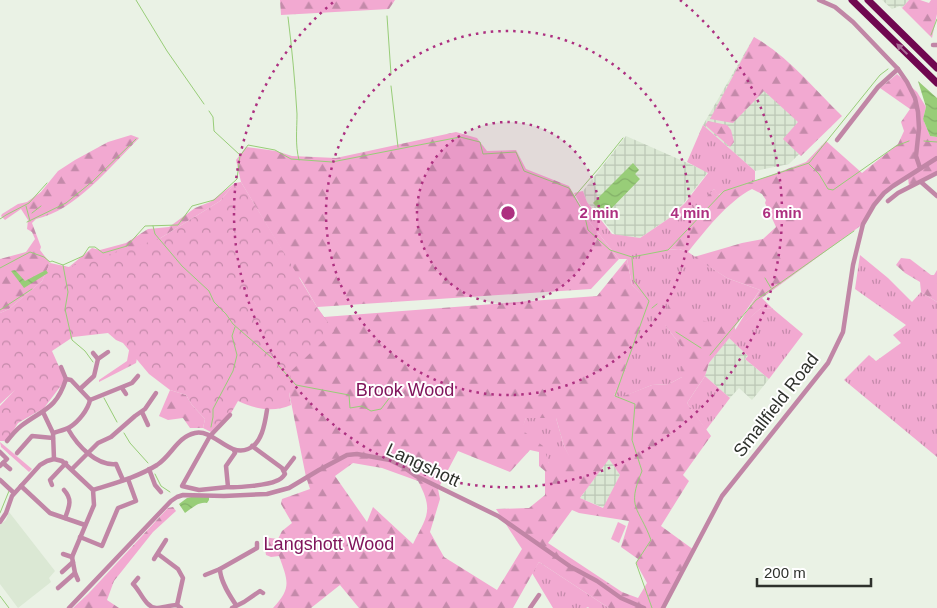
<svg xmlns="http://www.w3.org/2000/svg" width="937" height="608" font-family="Arial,sans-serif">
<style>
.built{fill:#dbe8d4}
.industrial{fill:url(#industrial-grid)}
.grass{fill:url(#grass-tufts)}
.forest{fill:url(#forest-firs);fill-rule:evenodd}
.park{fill:url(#park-crowns)}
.pitch{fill:#f2a9d1}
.water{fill:url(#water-waves)}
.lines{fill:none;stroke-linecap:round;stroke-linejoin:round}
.stream{stroke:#98cd78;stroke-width:1}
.minor{stroke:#c186a6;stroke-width:4.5}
.highway{stroke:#700750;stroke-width:7}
.oneway{fill:#a96a96}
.ring{fill:none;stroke:#ad3080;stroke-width:2.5;stroke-dasharray:2.5 5}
.labels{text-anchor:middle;stroke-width:4;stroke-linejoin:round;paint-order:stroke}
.park-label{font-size:18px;fill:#80155c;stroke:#fff}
.street-label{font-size:18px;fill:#2e312c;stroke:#fff}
.centre{fill:#ad3080;stroke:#fff;stroke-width:2.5}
.ring-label{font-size:15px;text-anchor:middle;font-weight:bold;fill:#ad3080;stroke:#fff;stroke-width:4;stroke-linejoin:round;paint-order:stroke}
</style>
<defs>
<pattern id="industrial-grid" width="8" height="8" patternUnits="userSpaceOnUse" patternTransform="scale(1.25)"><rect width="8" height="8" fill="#dbe8d4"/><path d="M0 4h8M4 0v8" fill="none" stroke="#bcc7b6"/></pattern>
<pattern id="grass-tufts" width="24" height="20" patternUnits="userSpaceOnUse" patternTransform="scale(1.25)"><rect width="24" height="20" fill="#f2a9d1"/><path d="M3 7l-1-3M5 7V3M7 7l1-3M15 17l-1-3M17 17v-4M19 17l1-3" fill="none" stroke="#c48aaa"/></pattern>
<pattern id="forest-firs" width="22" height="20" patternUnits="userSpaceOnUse" patternTransform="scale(1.25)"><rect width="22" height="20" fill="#f2a9d1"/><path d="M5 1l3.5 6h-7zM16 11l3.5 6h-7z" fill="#c48aaa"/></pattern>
<pattern id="park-crowns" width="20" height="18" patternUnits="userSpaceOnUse" patternTransform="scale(1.25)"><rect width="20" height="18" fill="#f2a9d1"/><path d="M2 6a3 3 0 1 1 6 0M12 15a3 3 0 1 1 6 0" fill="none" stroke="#c48aaa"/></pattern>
<pattern id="water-waves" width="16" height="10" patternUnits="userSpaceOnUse" patternTransform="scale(1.25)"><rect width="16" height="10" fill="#98cd78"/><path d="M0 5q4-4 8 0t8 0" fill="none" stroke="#83b068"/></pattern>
</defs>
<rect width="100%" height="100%" fill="#eaf2e5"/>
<path class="built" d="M 9,512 L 55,571 L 49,578 L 51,582 L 18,608 L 0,584 L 0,525 L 6,520 Z"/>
<g class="industrial">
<path d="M 882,0 L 909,0 L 902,8 L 900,6 L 892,9 Z"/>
<path d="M 754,37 L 840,114 L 789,164 L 755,171 L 703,125 Z"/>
<path d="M 626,136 L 708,172 L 684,203 L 668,219 L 640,238 L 615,235 L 587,202 L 583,191 Z"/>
<path d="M 729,338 L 748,356 L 745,359 L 769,379 L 752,400 L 739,388 L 730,398 L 705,376 L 709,363 Z"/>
<path d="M 609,458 L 620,475 L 604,508 L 580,498 Z"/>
</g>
<g class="grass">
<path d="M 703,125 L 755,171 L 755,181 L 724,191 L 718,195 L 714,189 L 667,250 L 679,249 L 688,252 L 727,278 L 760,290 L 735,327 L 735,330 L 761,308 L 773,309 L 803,334 L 769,379 L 745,359 L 748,356 L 729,338 L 735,330 L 683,341 L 665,325 L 682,347 L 682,377 L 669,384 L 652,385 L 615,400 L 614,396 L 646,300 L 632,285 L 627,259 L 619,259 L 591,224 L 574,193 L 583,191 L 587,202 L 612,234 L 640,238 L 668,219 L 685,203 L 708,173 L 687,162 Z"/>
<path d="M 860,255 L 888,278 L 912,302 L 921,292 L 937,302 L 937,457 L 844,380 L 869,355 L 876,361 L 901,343 L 893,335 L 906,325 L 855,289 Z"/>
<path d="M 705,376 L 730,398 L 706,430 L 687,403 Z"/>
<path d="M 526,418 L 556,418 L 564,446 L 573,463 L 549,463 L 521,430 Z"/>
<path d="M 539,562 L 609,608 L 589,608 L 588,607 L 586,608 L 553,608 L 532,573 Z"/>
</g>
<g class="forest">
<path d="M 280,0 L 395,0 L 389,9 L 281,15 Z"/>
<path d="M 909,0 L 920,0 L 929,3 L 931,0 L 937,0 L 937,14 L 932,38 L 902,8 Z"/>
<path d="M 754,37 C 788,56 814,89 842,116 L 801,156 L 783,139 L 798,122 L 764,91 L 733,123 L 710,119 Z"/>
<path d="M 897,74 L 917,92 L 926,107 L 923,119 L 930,136 L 937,137 L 937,173 L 909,187 L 908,177 L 884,193 L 863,224 L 762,298 L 773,309 L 761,308 L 735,331 L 709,363 L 705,376 L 687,403 L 711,436 L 683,475 L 689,481 L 661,526 L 694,550 L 662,608 L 609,608 L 539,562 L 513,608 L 359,608 L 340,585 L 311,608 L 273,608 C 292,588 288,581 279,556 L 271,557 L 266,555 L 263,537 L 278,539 L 282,531 L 292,523 L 281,504 L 282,499 L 310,489 L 306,477 L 289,392 L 286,257 L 241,182 L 236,160 L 246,147 L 276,151 L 292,156 L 336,158 L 456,132 L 477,138 L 487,151 L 516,150 L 526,169 L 569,186 L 591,224 L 619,259 L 591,289 L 317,307 L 300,278 L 292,273 L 334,331 L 324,317 L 597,296 L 627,259 L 632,285 L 649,302 L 614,396 L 616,399 L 652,385 L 669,384 L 682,377 L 682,347 L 665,325 L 669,297 L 701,320 L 735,330 L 760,290 L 727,278 L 694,257 L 742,243 L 763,239 L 776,227 L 765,203 L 766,200 L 762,194 L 752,189 C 727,202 705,231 688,252 L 679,249 L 666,250 L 668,240 L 714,189 L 719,195 L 724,189 L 753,182 L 806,162 L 826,141 L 862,173 L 898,144 L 904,131 L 901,122 L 910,109 L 880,88 ZM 526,418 L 556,418 L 564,446 L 572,463 L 549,463 L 543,446 L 522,430 ZM 530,450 L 539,452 L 539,466 L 545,471 L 545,495 L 529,508 L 496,509 L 522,549 L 497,590 L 444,557 L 430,532 L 440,499 L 438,489 L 458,451 L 510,472 ZM 609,459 L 620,475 L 603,508 L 580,498 ZM 353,463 L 382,468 L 418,481 C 434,511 427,516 413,544 L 373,507 L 367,522 L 335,476 ZM 572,510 L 579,513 L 629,521 L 621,547 L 638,559 L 636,563 L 647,583 L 638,598 L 622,592 L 548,543 Z"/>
<path d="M 708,121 L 727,125 L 731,130 L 734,142 L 730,147 L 705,125 Z"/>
<path d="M 131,135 L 139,138 C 111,166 75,211 36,219 L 32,223 L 41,247 L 40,250 L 50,263 L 42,281 L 9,309 L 0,313 L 0,259 L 26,252 L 35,239 L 32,232 L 27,229 L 28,220 L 21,209 L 5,220 L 1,216 L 2,214 L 18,204 L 27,202 L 41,192 L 58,171 L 75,160 L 108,142 Z"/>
<path d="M 235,183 L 220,201 L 159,239 L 147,310 L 136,363 L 99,382 L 99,380 L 127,361 L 138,303 L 78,265 L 69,267 L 92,248 L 100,250 L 126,243 L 148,229 L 169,227 L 195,208 L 210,202 Z"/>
<path d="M 901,258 L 910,259 L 931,275 L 934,275 L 937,270 L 937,302 L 921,292 L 920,282 L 905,273 L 896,265 Z"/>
<path d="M 170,390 L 186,395 L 192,405 L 205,419 L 203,428 L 190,428 L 183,418 L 168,420 L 159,416 Z"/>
<path d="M 173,507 L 176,511 L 153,532 L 114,581 L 107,600 L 119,608 L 73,608 L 88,594 L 168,508 Z"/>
</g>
<g class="park">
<path d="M 241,182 L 317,307 L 334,331 L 291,371 L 289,392 L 291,405 C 273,413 256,409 238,401 L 230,415 L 213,433 L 203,428 L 205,419 L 192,405 L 186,395 L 170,390 L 149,374 L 123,343 L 116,340 L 108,333 L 73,337 L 52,351 L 65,380 L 63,383 L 44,408 L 18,423 L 7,441 L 0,441 L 0,406 L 15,390 L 0,404 L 0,313 L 9,309 L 42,281 L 50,263 L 69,267 L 159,239 L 220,201 L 235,183 Z"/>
<path d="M 0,442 L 32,469 L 29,472 L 1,447 Z"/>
</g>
<g class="pitch">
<path d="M 202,374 L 214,380 L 211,387 L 198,381 Z"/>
<path d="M 618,522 L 626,526 L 619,543 L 611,539 Z"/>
</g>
<g class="water">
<path d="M 918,81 L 937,98 L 937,137 L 930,136 L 923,119 L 926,107 Z"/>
<path d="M 633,163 L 639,170 L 635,174 L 640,179 L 605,215 L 593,203 Z"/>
<path d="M 15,270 L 25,281 L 46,270 L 48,273 L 24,288 L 11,271 Z"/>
<path d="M 191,497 L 209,497 L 209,500 L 207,503 C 199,501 192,508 185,513 L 179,504 L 187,498 Z"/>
</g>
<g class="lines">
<g class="stream">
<path d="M 136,0 L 167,51 L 204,104"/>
<path d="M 387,16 L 391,74"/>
<path d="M 288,17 C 292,49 295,81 297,114 C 297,129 295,145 299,160"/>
<path d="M 931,35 L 937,19"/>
<path d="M 391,86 L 398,147"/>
<path d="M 209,111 L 213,117 L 214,131 L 240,155"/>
<path d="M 924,141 L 937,142"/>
<path d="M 809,164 L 819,174 L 828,189 L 833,190 L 896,146 L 909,141"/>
<path d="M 574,197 L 599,168 L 623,138"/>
<path d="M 26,206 L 30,221"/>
<path d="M 32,213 L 41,206"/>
<path d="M 0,219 L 6,215 L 29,203 L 47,183"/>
<path d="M 27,222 L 66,203 L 93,181 L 136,139"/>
<path d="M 153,226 L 155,234 L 182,266 L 209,291 L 214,302 L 226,314 L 233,324 L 272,358"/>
<path d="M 632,258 L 634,281 L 649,301 L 615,396 L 635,404 L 632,440 L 642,471 C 626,509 639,507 651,540 L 636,563 L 652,608"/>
<path d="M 63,265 L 68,292 L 65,309 L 72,340 L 85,351 L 93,362"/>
<path d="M 0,268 L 30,252 L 44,257 L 50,262 L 52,261 L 63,265 L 83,256 L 89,247 L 95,247 L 103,253 L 127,246 L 145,226 L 178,225 L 192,206 L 214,200 L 237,179 L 240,156 L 248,145 L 275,150 L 291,159 L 332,162 L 460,137 L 480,142 L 483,154 L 516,152 L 524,171 L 569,188 L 584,213 L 588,230 L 610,250 L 632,257 L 668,250 L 724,191 L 809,163 L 880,75 L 888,69"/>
<path d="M 765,278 L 771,288"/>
<path d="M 652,308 L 657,304"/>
<path d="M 0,310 L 32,289"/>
<path d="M 676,332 L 701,348"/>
<path d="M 710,355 L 756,300 L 854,231"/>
<path d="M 278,365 L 296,385 L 349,395 L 350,408 L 362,406 L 371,411 L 381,409 L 394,392"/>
<path d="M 104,398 L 117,422"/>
<path d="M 211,427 L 213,417 L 213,409 L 233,371 L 237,355 L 232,336 L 235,327"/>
<path d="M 124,433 L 130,443 L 148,463"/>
<path d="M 155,474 L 161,486 L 170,492"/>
<path d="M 0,513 L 9,491"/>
<path d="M 0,596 L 9,608"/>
</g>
<g class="minor">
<path d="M 819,0 L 835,7 L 853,22 L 898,69 L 907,82 L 915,98 L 918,112 L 919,128 L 916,156 L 920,168"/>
<path d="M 933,45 L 937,45"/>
<path d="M 837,140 L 878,87 L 898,69"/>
<path d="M 921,182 L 937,196"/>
<path d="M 888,201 L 898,193 L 937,173"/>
<path d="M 93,353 L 98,359"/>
<path d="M 61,367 L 66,379 L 71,380 L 90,400"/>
<path d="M 122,388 L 126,394"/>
<path d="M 80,389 L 94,376 L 98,359 L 108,352"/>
<path d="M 43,412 L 53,433 L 54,459"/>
<path d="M 142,412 L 148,425"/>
<path d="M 68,429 C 77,445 96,466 116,464 L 123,480"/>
<path d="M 53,433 C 59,431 65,430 70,427 C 78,422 88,410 90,400 L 132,383 L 138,376"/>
<path d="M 7,441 C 11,436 16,430 21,426 C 43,409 56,410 66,379"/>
<path d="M 234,450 L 235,453 L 226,466 L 228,487 C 237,488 268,485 276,481 C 280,480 283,477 285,474 L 282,468 L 252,446"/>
<path d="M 0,452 L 7,459 L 0,466"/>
<path d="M 17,453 L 32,436 L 53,438"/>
<path d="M 3,463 L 10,469"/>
<path d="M 72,469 L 98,443 L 111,437 L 135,416 L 145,409 L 156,393"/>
<path d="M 149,469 L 155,485 L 161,492"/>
<path d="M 284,471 L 294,458"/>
<path d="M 0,480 L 14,493"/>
<path d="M 52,485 L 50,480 L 66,463"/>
<path d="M 21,486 L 50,513 L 85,525"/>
<path d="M 228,487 L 199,490 L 182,486 L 210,436 L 230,415"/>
<path d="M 64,490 C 73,500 69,507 65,518"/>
<path d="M 93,490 C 115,483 138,477 157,465 C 172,455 177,437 195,433 C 214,429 228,457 248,449 C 262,444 265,423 267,410"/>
<path d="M 0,522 L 6,513 L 12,496 L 40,465 L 47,461 L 54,459 L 62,461 L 93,490 L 94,505 L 72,557"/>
<path d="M 80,537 L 102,546 L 118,508 L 136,501 L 128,479"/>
<path d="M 63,554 L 72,557"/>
<path d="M 158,554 L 178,569 L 183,578 L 177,605"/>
<path d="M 72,557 L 75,573 L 78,580"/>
<path d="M 154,559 L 166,540"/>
<path d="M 62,572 L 73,562"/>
<path d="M 205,575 L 220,569"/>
<path d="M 138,578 L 133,584 C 140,590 145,607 156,608 C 162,608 170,605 177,605 L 181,608"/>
<path d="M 58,588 L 75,573"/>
<path d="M 236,605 C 230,596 220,581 220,569 L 257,548 L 257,543"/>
<path d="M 69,608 L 171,501 L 177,497 L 183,495 L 224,496 L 267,494 L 289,488 L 319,470 L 347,455 L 357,454 L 390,460 L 402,466 L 416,476 L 498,516 L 571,567 L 597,581 L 621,598 L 644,608"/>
<path d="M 232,608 L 244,602 L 260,591 L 263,593"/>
<path d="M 530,608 L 539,595"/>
<path d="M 663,608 L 722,496 L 828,363 L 843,332 L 853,265 L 863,224 L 874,205 L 884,193 L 893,186 L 937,158"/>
</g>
<g class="highway">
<path d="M 852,0 L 937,83"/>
<path d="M 868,0 L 937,68"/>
</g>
</g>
<defs><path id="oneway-solid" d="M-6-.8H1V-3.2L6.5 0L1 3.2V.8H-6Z" transform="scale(1.25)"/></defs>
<use class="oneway" href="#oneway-solid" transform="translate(902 49) rotate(-136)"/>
<circle cx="508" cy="213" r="91" fill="#ad3080" fill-opacity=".12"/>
<g class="ring">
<circle cx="508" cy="213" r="91"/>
<circle cx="508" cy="213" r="182"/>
<path d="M680 0A274 274 0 1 1 336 0"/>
</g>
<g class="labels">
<g class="park-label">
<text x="405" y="396">Brook Wood</text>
<text x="329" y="550">Langshott Wood</text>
</g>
<g class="street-label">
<text transform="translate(776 405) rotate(-52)" y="6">Smallfield Road</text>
<text transform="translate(423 465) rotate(25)" y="6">Langshott</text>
</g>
</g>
<circle cx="508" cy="213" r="8" class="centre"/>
<g class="ring-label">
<text x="599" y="218">2 min</text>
<text x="690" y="218">4 min</text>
<text x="782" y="218">6 min</text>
</g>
<path d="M757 578v8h114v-8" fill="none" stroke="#2e312c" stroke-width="2.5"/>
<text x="764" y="578" font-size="15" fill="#2e312c" stroke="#ffffff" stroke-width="4" paint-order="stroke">200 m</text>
</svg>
